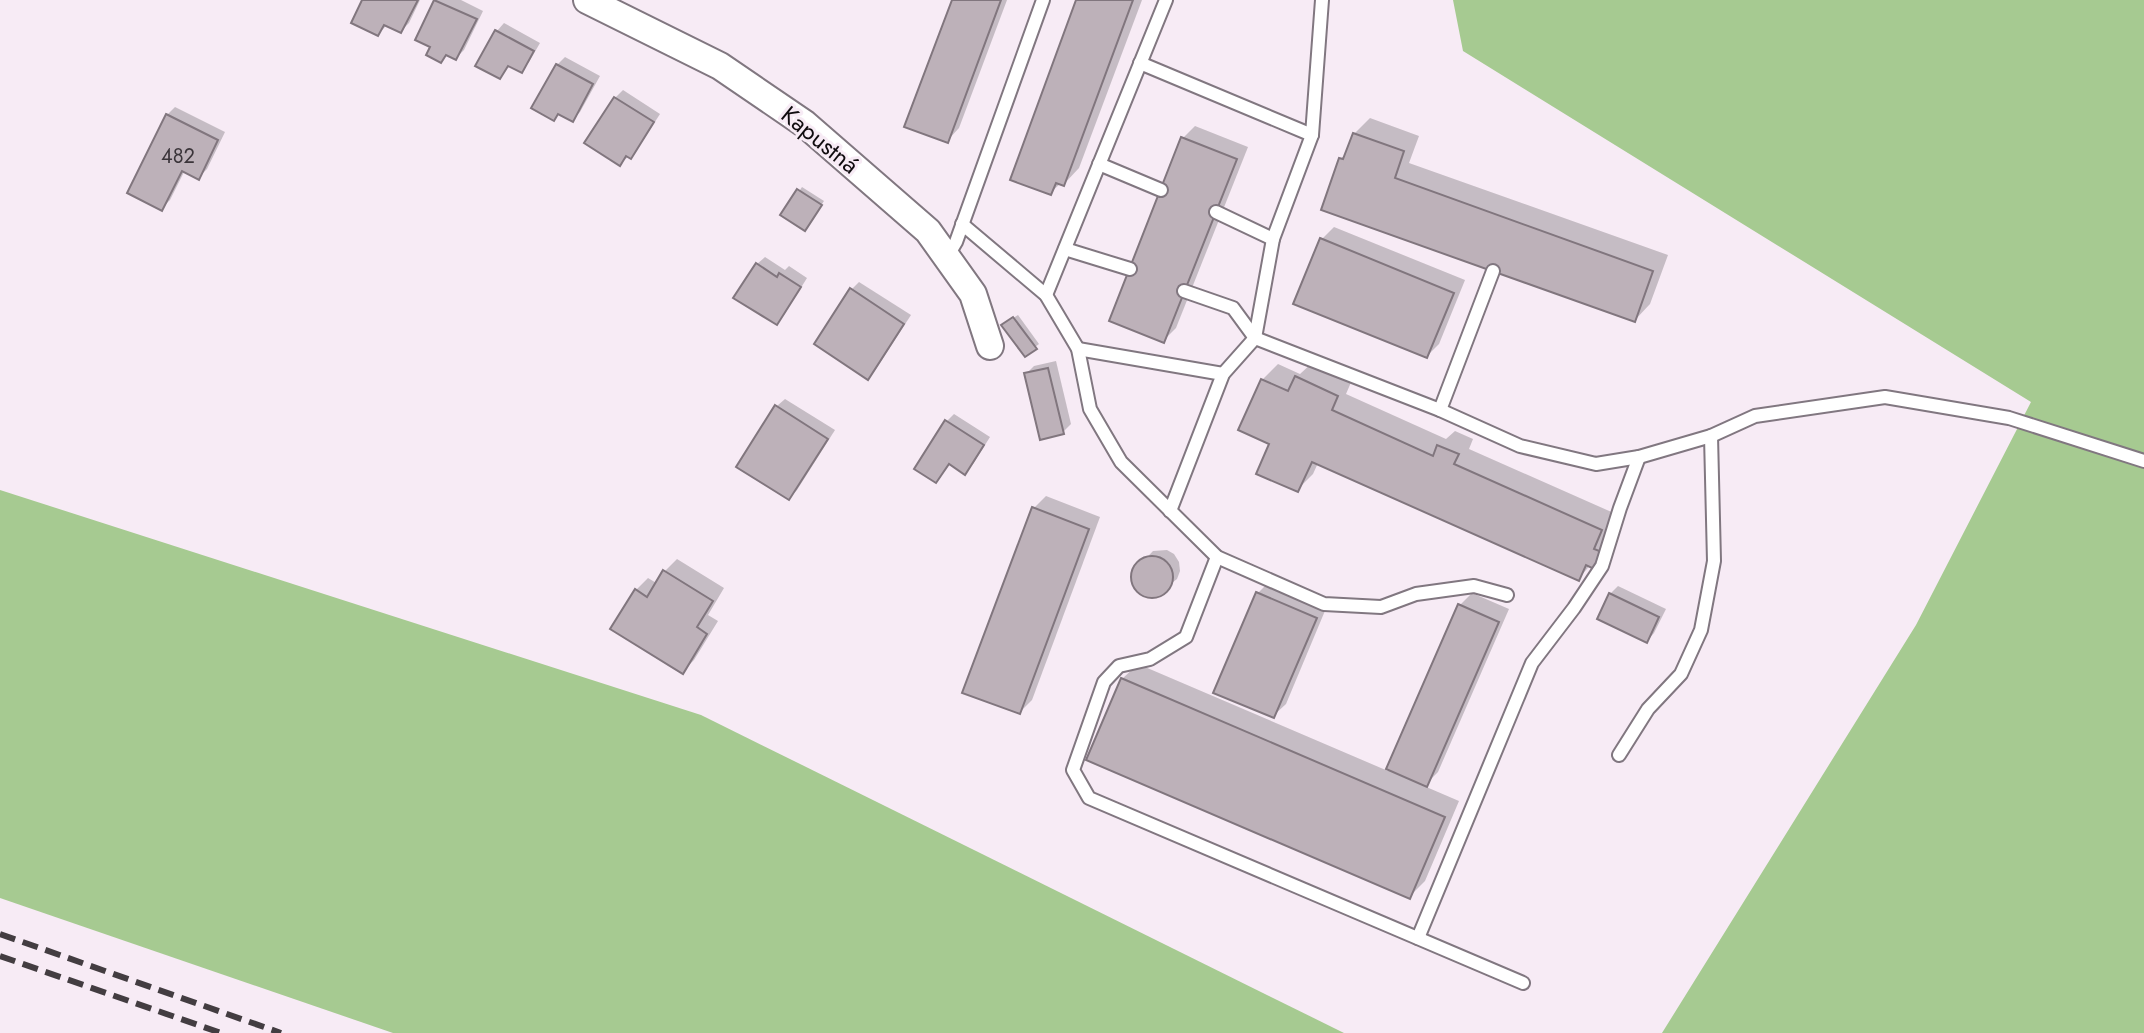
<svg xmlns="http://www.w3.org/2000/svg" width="2144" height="1033" font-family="Jost,sans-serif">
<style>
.green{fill:#a6ca91}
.shadow{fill:#0003}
.building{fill:#bdb1b9;stroke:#81767e;stroke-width:2}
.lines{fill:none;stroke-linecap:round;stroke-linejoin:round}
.service-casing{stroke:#817780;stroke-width:16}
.minor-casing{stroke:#817780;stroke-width:30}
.service{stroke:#fff;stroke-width:12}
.minor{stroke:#fff;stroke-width:26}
.rail{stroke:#433d41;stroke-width:6;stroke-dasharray:16 8;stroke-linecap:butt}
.labels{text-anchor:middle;stroke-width:6;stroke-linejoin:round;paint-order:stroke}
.number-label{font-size:20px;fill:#3b353a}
.street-label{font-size:24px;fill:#100c0f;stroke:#f7ebf5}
</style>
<rect width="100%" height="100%" fill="#f7ebf5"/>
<g class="green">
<path d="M 1453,0 L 2144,0 L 2144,1033 L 1662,1033 L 1916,625 L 2031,402 L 1463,51 Z"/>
<path d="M 0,490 L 701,715 L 1344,1033 L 393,1033 L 0,898 Z"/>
</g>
<g class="shadow">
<path d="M 365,0 L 420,0 L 409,23 L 401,31 L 386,26 L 378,34 Z"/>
<path d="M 437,0 L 461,0 L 483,11 L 464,50 L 456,58 L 447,54 L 441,60 L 433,46 L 417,39 Z"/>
<path d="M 954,0 L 1007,0 L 959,128 L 947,141 Z"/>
<path d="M 1079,0 L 1142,0 L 1079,168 L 1064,184 L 1061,183 L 1050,193 Z"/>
<path d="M 504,23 L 540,43 L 529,62 L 521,70 L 510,65 L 500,77 L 497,31 Z"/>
<path d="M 565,57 L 600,76 L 580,112 L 572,120 L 560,113 L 554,119 L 557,65 Z"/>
<path d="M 623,90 L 660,114 L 638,148 L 620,164 L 615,98 Z"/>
<path d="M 175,107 L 225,132 L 207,169 L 199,177 L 185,170 L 170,200 L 162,208 L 167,115 Z"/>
<path d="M 1370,118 L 1419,136 L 1409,163 L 1668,255 L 1650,304 L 1635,320 L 1341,159 L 1347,153 L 1354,134 Z"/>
<path d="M 1195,126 L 1248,147 L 1176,328 L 1164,340 L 1183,138 Z"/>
<path d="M 802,187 L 824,201 L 808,225 L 783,215 Z"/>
<path d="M 1334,227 L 1465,280 L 1439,344 L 1427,356 L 1322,239 Z"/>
<path d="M 765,257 L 785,270 L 789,266 L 807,278 L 784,315 L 776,323 L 757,264 Z"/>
<path d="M 859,282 L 911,315 L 876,369 L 868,377 L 851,290 Z"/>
<path d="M 1018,315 L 1039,344 L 1035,347 L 1007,322 Z"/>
<path d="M 1056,361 L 1071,424 L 1063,432 L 1026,374 L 1034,366 Z"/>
<path d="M 1313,362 L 1352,380 L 1346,394 L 1446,439 L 1455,431 L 1473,439 L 1469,449 L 1616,514 L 1616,536 L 1579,578 L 1318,463 L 1313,474 L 1297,490 L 1272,443 L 1262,380 L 1278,364 L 1300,374 Z"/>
<path d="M 785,399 L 835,430 L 797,490 L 789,498 L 777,406 Z"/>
<path d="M 954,414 L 990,437 L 973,464 L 965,472 L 950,463 L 936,481 L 946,422 Z"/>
<path d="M 1046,496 L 1100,517 L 1032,700 L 1020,712 L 1034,508 Z"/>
<path d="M 1167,550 L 1174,554 L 1179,562 L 1180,571 L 1177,579 L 1156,595 L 1143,593 L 1135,583 L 1135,570 L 1153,551 Z"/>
<path d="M 677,559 L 724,588 L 708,615 L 718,621 L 694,660 L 682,672 L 636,590 L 648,578 L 658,584 L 665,571 Z"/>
<path d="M 1270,581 L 1327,606 L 1286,704 L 1273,716 L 1258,593 Z"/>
<path d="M 1618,586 L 1666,609 L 1654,633 L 1647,641 L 1610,594 Z"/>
<path d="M 1472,593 L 1509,609 L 1438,772 L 1424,786 L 1459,801 L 1425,881 L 1409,897 L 1122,679 L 1138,664 L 1388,771 L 1460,605 Z"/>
</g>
<g class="building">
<path d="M 362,0 L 418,0 L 401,33 L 384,25 L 378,36 L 351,23 Z"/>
<path d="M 434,0 L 477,19 L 456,60 L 446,55 L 441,63 L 426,55 L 430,47 L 415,40 Z"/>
<path d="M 952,0 L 1001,0 L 948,143 L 904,127 Z"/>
<path d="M 1076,0 L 1133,0 L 1064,186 L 1056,183 L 1051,195 L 1010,180 Z"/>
<path d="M 495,30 L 534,51 L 522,73 L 508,66 L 500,79 L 475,66 Z"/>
<path d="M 556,64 L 593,84 L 573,122 L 558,114 L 554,121 L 531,108 Z"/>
<path d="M 614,97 L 654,122 L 631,159 L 626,156 L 620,166 L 584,143 Z"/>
<path d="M 166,114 L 218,140 L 199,180 L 182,171 L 162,211 L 127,193 Z"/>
<path d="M 1353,133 L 1404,151 L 1395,178 L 1653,271 L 1635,322 L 1321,210 L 1339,158 L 1343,159 Z"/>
<path d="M 1181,137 L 1237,159 L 1164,343 L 1109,321 Z"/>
<path d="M 797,189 L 822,205 L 805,231 L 780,215 Z"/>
<path d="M 1320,238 L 1454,293 L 1427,358 L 1293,304 Z"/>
<path d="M 756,263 L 777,277 L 779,273 L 801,287 L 777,325 L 733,298 Z"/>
<path d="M 850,288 L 904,324 L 868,380 L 814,344 Z"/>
<path d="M 1013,317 L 1037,349 L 1025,357 L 1001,325 Z"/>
<path d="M 1048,368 L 1064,434 L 1040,440 L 1024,373 Z"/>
<path d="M 1295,376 L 1338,396 L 1332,410 L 1433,456 L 1437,445 L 1459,454 L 1454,464 L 1602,530 L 1594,549 L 1602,552 L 1594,569 L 1586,565 L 1579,581 L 1312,462 L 1298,492 L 1256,474 L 1269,444 L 1238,430 L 1261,379 L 1288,391 Z"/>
<path d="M 775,405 L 828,439 L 789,500 L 736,467 Z"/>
<path d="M 945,420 L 984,445 L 965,475 L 949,464 L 936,483 L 914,469 Z"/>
<path d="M 1032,507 L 1089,529 L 1020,714 L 962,693 Z"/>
<circle cx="1152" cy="577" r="21"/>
<path d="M 663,570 L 713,601 L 697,627 L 707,634 L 683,674 L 610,629 L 635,589 L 647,597 Z"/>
<path d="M 1256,592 L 1317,618 L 1274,718 L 1213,693 Z"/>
<path d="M 1609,593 L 1659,617 L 1647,643 L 1597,619 Z"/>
<path d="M 1458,604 L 1499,622 L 1427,787 L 1386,769 Z"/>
<path d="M 1121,678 L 1445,817 L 1410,899 L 1086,760 Z"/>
</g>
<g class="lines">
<g class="service-casing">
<g id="service">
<path d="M 1140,63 L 1312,135"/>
<path d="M 1099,164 L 1161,190"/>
<path d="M 1216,212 L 1273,239"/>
<path d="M 962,224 L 1046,295 L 1078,349 L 1090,409 L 1121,462 L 1217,557 L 1324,604 L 1381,607 L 1416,594 L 1474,586 L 1507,595"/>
<path d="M 1065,249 L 1130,269"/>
<path d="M 947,257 L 956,242 L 1043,0"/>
<path d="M 1184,291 L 1233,308 L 1255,338 L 1440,410 L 1520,446 L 1596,464 L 1639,457 L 1711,436 L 1755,416 L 1885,397 L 2009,418 L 2144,461"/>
<path d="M 1046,295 L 1166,0"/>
<path d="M 1078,349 L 1223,374"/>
<path d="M 1440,410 L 1493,271"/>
<path d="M 1170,511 L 1223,374 L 1255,338 L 1273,239 L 1312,135 L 1322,0"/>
<path d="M 1217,557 L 1186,637 L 1150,659 L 1119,666 L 1104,682 L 1073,770 L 1089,798 L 1523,983"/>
<path d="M 1619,755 L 1648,709 L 1681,674 L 1701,630 L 1714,561 L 1711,436"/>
<path d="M 1418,938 L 1532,663 L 1574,608 L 1602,566 L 1620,508 L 1639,457"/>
</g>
</g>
<g class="minor-casing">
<path id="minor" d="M 587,0 L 720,66 L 805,124 L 928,231 L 973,294 L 990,346"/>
</g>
<use href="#service" class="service"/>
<use href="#minor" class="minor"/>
<g class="rail">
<path d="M 0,934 L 281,1033"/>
<path d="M 0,956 L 221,1033"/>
</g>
</g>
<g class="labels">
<g class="number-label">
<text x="178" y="163">482</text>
</g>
<g class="street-label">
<text transform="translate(820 140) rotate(39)" y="8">Kapustná</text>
</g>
</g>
</svg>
